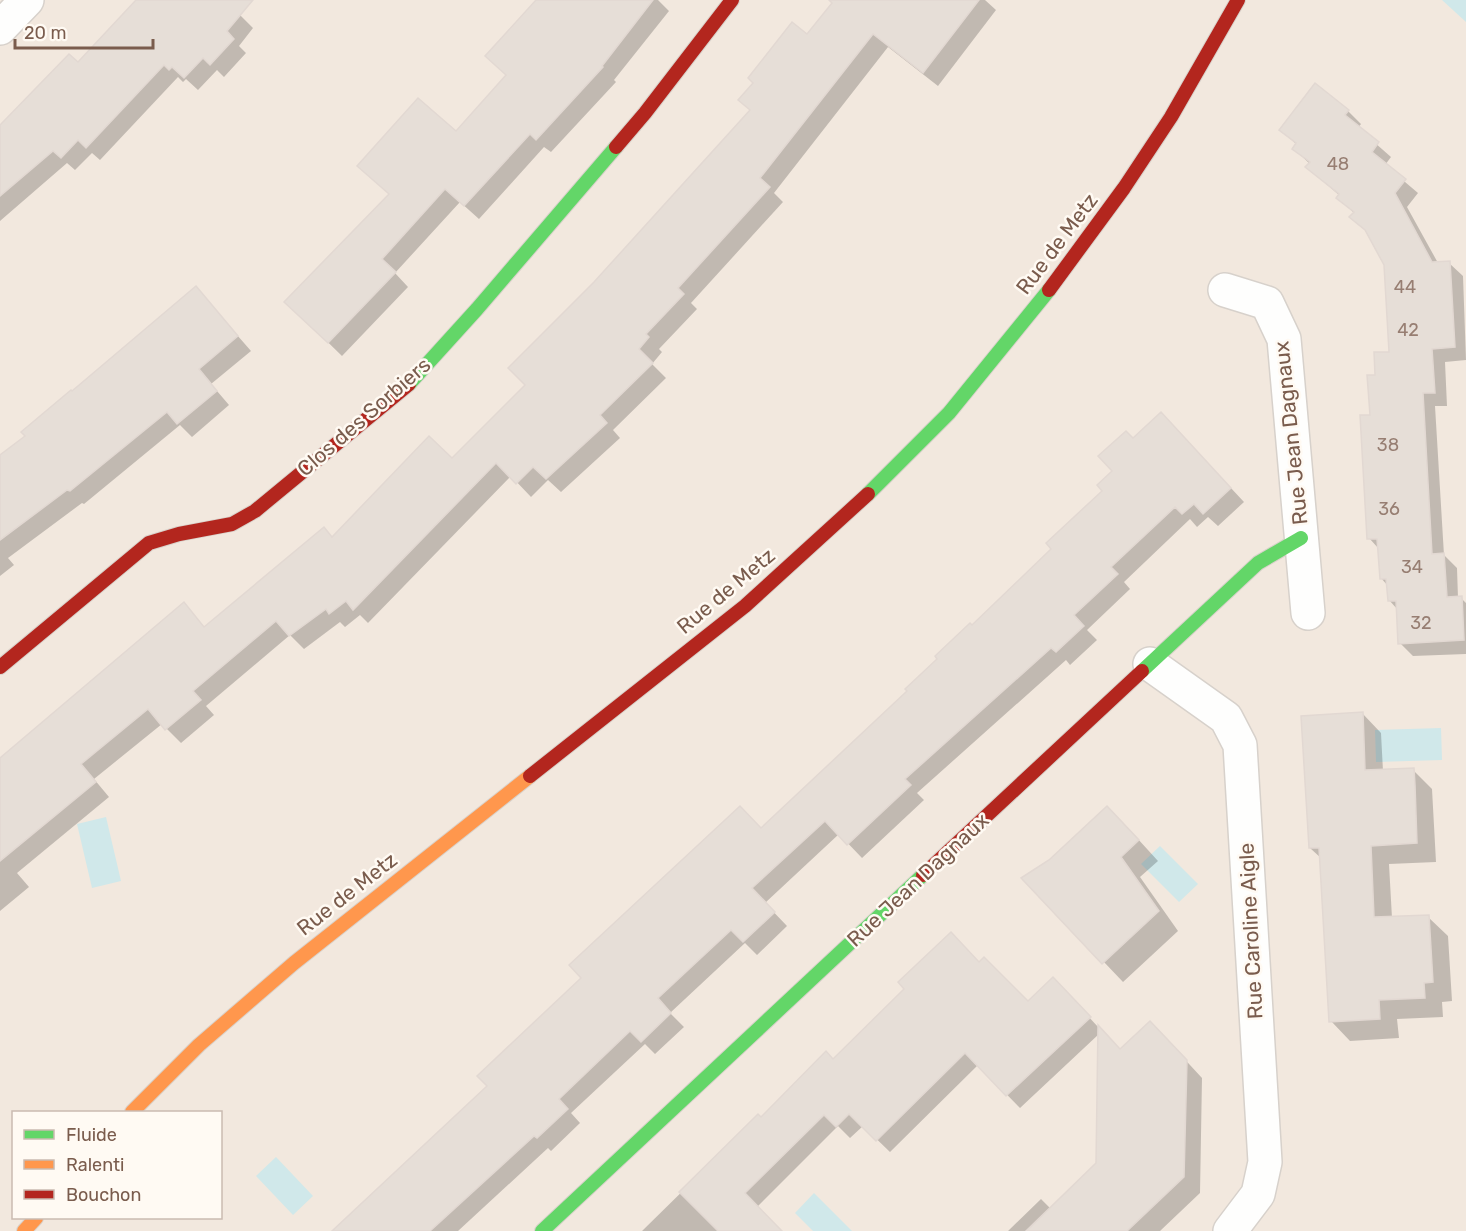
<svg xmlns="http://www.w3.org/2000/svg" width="1466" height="1231" font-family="Rubik,sans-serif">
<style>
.residential{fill:#f2e8de;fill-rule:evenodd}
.water{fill:#d0e8ea}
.shadow{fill:#0003}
.building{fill:#e6ded7;stroke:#e2d8d2;stroke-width:1.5}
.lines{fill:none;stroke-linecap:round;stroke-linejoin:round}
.street-casing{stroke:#d7d1cb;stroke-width:36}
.fast-casing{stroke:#d9d2cb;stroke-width:16}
.slow-casing{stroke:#d9d2cb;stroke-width:16}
.jam-casing{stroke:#d9d2cb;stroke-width:16}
.street{stroke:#fefefd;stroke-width:33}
.fast{stroke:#63d668;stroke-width:14}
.slow{stroke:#ff974d;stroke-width:14}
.jam{stroke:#b3261e;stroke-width:14}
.labels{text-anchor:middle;stroke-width:5;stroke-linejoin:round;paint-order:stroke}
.number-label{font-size:18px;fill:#977e72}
.street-label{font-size:21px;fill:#7a5c4d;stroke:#fffaf3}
</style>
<rect width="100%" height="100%" fill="#f9f5f0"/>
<path class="residential" d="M 0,0 L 1466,0 L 1466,1231 L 0,1231 ZM 14,1112 L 220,1112 L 220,1218 L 14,1218 Z"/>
<g class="water">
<path d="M 1442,0 L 1466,0 L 1466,22 Z"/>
<path d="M 1441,728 L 1442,760 L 1376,762 L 1375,730 Z"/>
<path d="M 106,817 L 121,881 L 92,888 L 77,824 Z"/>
<path d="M 1160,846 L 1198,884 L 1179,902 L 1141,864 Z"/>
<path d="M 276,1157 L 313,1196 L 293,1215 L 256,1176 Z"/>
<path d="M 814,1193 L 852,1231 L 813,1231 L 795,1213 Z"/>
</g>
<g class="shadow">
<path d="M 138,0 L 246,0 L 240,15 L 253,28 L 239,46 L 246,53 L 224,77 L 217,70 L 198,90 L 186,79 L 183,82 L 178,77 L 100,160 L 92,153 L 75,170 L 67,163 L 0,221 L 0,127 L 78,64 Z"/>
<path d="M 538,0 L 658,0 L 669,11 L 614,80 L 616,82 L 551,152 L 544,147 L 479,219 L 460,202 L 395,273 L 408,287 L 342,356 L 300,315 L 507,75 Z"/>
<path d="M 836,0 L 985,0 L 996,10 L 938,86 L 888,47 L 774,193 L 783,202 L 691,303 L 697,309 L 659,349 L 662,352 L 652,364 L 666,378 L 613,430 L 620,438 L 561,492 L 548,480 L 531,497 L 511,476 L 368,623 L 360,615 L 345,627 L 340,622 L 304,649 L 290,635 L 206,706 L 214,715 L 181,743 L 162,724 L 94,779 L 109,797 L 17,873 L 29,887 L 0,911 L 0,760 L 184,604 L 205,628 L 333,538 L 452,461 L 527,385 L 595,283 L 751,111 L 740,100 L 808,36 Z"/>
<path d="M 1348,111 L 1361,124 L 1358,128 L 1391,157 L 1385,165 L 1418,193 L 1407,207 L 1438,263 L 1449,263 L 1463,276 L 1466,360 L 1445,362 L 1447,406 L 1435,406 L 1444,555 L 1457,568 L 1458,598 L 1461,598 L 1466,603 L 1466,654 L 1413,656 L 1400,643 L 1398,610 L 1389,600 L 1388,586 L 1381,578 L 1379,549 L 1369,538 L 1372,416 L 1376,376 L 1391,353 L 1386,265 L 1369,233 L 1351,217 L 1354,213 L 1338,198 L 1340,196 L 1307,167 L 1310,164 L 1294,149 L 1297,145 L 1281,130 Z"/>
<path d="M 196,288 L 251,351 L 211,384 L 229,405 L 192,437 L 180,425 L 84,504 L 82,503 L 8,558 L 14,565 L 0,576 L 0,457 L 27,436 L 72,393 Z"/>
<path d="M 1175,428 L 1244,502 L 1218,526 L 1208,517 L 1197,527 L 1190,519 L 1124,582 L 1130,589 L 1087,630 L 1097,640 L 1070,665 L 1066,660 L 917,793 L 924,800 L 862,858 L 839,834 L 765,903 L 787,926 L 757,955 L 745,943 L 670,1013 L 684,1027 L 655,1054 L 645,1044 L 571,1113 L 580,1123 L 551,1151 L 548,1148 L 458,1231 L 334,1231 L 909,691 L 972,627 L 1053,549 L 1105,491 L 1114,471 L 1133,440 Z"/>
<path d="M 1362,713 L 1381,733 L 1383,771 L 1413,770 L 1432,789 L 1436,862 L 1389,864 L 1392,918 L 1428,917 L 1448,936 L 1452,1001 L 1442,1002 L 1443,1017 L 1397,1019 L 1399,1038 L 1350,1041 L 1331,1021 L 1322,859 L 1310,848 Z"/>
<path d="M 1127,827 L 1158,861 L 1140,877 L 1178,931 L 1123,982 L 1024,878 Z"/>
<path d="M 979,963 L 1028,1003 L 1066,992 L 1120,1051 L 1166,1039 L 1202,1078 L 1200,1193 L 1160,1231 L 1008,1231 L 1041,1199 L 1051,1209 L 1097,1163 L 1099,1034 L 1020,1108 L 978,1065 L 890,1152 L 863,1126 L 850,1138 L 838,1126 L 757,1207 L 780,1231 L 642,1231 L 758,1117 L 760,1118 L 833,1061 Z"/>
</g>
<g class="building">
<path d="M 136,0 L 253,0 L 227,31 L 234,39 L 210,65 L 203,58 L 184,78 L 172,67 L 169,70 L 164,65 L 86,148 L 78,140 L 61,158 L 53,151 L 0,196 L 0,125 L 69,54 L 78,62 Z"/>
<path d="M 536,0 L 653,0 L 602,66 L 603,67 L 536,140 L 530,134 L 464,206 L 445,189 L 382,259 L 396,272 L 328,343 L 284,302 L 389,194 L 357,166 L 418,98 L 456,131 L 506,75 L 485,56 Z"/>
<path d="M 829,0 L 979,0 L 923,73 L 873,34 L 760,178 L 770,187 L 678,288 L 684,294 L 646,334 L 649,337 L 639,349 L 653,363 L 600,415 L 607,423 L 546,479 L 533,467 L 516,484 L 496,463 L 353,610 L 346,601 L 329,614 L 326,609 L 289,636 L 276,621 L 193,691 L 201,700 L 165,730 L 148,709 L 81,764 L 96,782 L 0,861 L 0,758 L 184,602 L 204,627 L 324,527 L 332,537 L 429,436 L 452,458 L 525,385 L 508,368 L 594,282 L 750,110 L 738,100 L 753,83 L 748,78 L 792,22 L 807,34 L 832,3 Z"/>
<path d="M 1315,83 L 1349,110 L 1345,115 L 1379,142 L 1372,152 L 1406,179 L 1395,193 L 1432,262 L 1450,261 L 1455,347 L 1432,349 L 1435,393 L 1423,393 L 1432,554 L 1444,553 L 1447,597 L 1462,596 L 1464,640 L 1398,644 L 1396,601 L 1388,601 L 1386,579 L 1380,579 L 1377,539 L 1367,539 L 1360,415 L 1370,415 L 1367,375 L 1375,375 L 1374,352 L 1389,352 L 1384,265 L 1365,230 L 1349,217 L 1354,212 L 1336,198 L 1339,194 L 1305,167 L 1310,162 L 1292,149 L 1296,143 L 1279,130 Z"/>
<path d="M 196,286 L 238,336 L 199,369 L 217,391 L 177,424 L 167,412 L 70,491 L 67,490 L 0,540 L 0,455 L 25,436 L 21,432 L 71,390 L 72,391 Z"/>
<path d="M 1161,412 L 1231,488 L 1203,514 L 1194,504 L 1182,514 L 1175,507 L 1111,567 L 1118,574 L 1074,615 L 1084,626 L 1056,652 L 1051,648 L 905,779 L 911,785 L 847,845 L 825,821 L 752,888 L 775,912 L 743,942 L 731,930 L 658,998 L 671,1013 L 641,1042 L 630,1031 L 559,1099 L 568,1109 L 537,1138 L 534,1136 L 430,1231 L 332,1231 L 487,1086 L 477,1076 L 581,978 L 569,965 L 740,806 L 761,828 L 907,691 L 905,689 L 937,659 L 935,656 L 970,623 L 972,625 L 1051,549 L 1046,543 L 1102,491 L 1097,485 L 1112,471 L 1098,456 L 1126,431 L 1133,438 Z"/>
<path d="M 1363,712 L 1365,770 L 1414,768 L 1415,785 L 1417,843 L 1371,846 L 1374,917 L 1429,915 L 1433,982 L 1424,983 L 1425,998 L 1379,1000 L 1380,1019 L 1329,1022 L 1319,848 L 1309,848 L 1301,716 Z"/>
<path d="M 1107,806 L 1139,840 L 1121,857 L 1159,911 L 1102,964 L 1021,878 L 1049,860 Z"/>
<path d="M 951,932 L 979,962 L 984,957 L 1028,1001 L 1053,977 L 1091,1017 L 1006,1096 L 965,1053 L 876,1141 L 849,1114 L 836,1127 L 824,1115 L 745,1193 L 782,1231 L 718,1231 L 679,1192 L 758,1114 L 761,1117 L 826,1051 L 833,1059 L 904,989 L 898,982 Z"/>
<path d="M 1150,1021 L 1187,1060 L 1184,1177 L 1127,1231 L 1026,1231 L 1096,1163 L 1098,1025 L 1120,1049 Z"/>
</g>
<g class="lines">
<g class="street-casing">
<g id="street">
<path d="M 0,28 L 27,0"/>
<path d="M 1225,290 L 1267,303 L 1284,339 L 1308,613"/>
<path d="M 1150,664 L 1226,718 L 1240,745 L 1265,1162 L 1258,1194 L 1230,1231"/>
</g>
</g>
<g class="fast-casing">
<g id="fast">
<path d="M 409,384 L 477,309 L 616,147"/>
<path d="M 868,494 L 949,413 L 1049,290"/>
<path d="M 1142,671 L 1258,563 L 1301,538"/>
<path d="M 542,1231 L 923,875"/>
</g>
</g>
<g class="slow-casing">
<g id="slow">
<path d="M 132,1112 L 199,1045 L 294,963 L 530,776"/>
<path d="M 24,1231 L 36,1218"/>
</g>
</g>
<g class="jam-casing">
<g id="jam">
<path d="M 616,147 L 645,113 L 732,0"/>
<path d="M 1049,290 L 1124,188 L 1171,117 L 1238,0"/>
<path d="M 0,667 L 149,543 L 179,534 L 232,524 L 255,511 L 409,384"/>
<path d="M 530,776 L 745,606 L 868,494"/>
<path d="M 923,875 L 1142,671"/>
</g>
</g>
<use href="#street" class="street"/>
<use href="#fast" class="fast"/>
<use href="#slow" class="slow"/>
<use href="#jam" class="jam"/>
</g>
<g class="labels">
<g class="number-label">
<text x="1338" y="170">48</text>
<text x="1405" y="293">44</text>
<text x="1408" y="336">42</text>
<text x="1388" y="451">38</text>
<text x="1389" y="515">36</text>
<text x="1412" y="573">34</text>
<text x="1421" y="629">32</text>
</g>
<g class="street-label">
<text transform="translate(1057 244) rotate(-53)" y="7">Rue de Metz</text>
<text transform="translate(364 417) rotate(-41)" y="7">Clos des Sorbiers</text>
<text transform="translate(1291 433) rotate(-96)" y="7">Rue Jean Dagnaux</text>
<text transform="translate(726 591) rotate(-40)" y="7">Rue de Metz</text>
<text transform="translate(918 880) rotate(-43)" y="7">Rue Jean Dagnaux</text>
<text transform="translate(347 894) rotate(-38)" y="7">Rue de Metz</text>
<text transform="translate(1251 931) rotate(-93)" y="7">Rue Caroline Aigle</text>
</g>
</g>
<rect x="12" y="1111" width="210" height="108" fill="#fffaf3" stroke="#cabbb1" stroke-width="1.5"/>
<rect x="24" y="1130" width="30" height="9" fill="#63d668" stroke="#cabbb1" stroke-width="1.5"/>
<text x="66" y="1141" font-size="18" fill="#7a5c4d">Fluide</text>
<rect x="24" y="1160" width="30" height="9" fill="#ff974d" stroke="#cabbb1" stroke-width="1.5"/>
<text x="66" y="1171" font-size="18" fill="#7a5c4d">Ralenti</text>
<rect x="24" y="1190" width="30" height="9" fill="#b3261e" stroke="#cabbb1" stroke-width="1.5"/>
<text x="66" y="1201" font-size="18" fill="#7a5c4d">Bouchon</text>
<path d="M15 39v9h138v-9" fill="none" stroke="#7a5c4d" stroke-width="3"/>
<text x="24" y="39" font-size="18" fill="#7a5c4d" stroke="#fffaf3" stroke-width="4.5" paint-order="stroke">20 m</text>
</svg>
